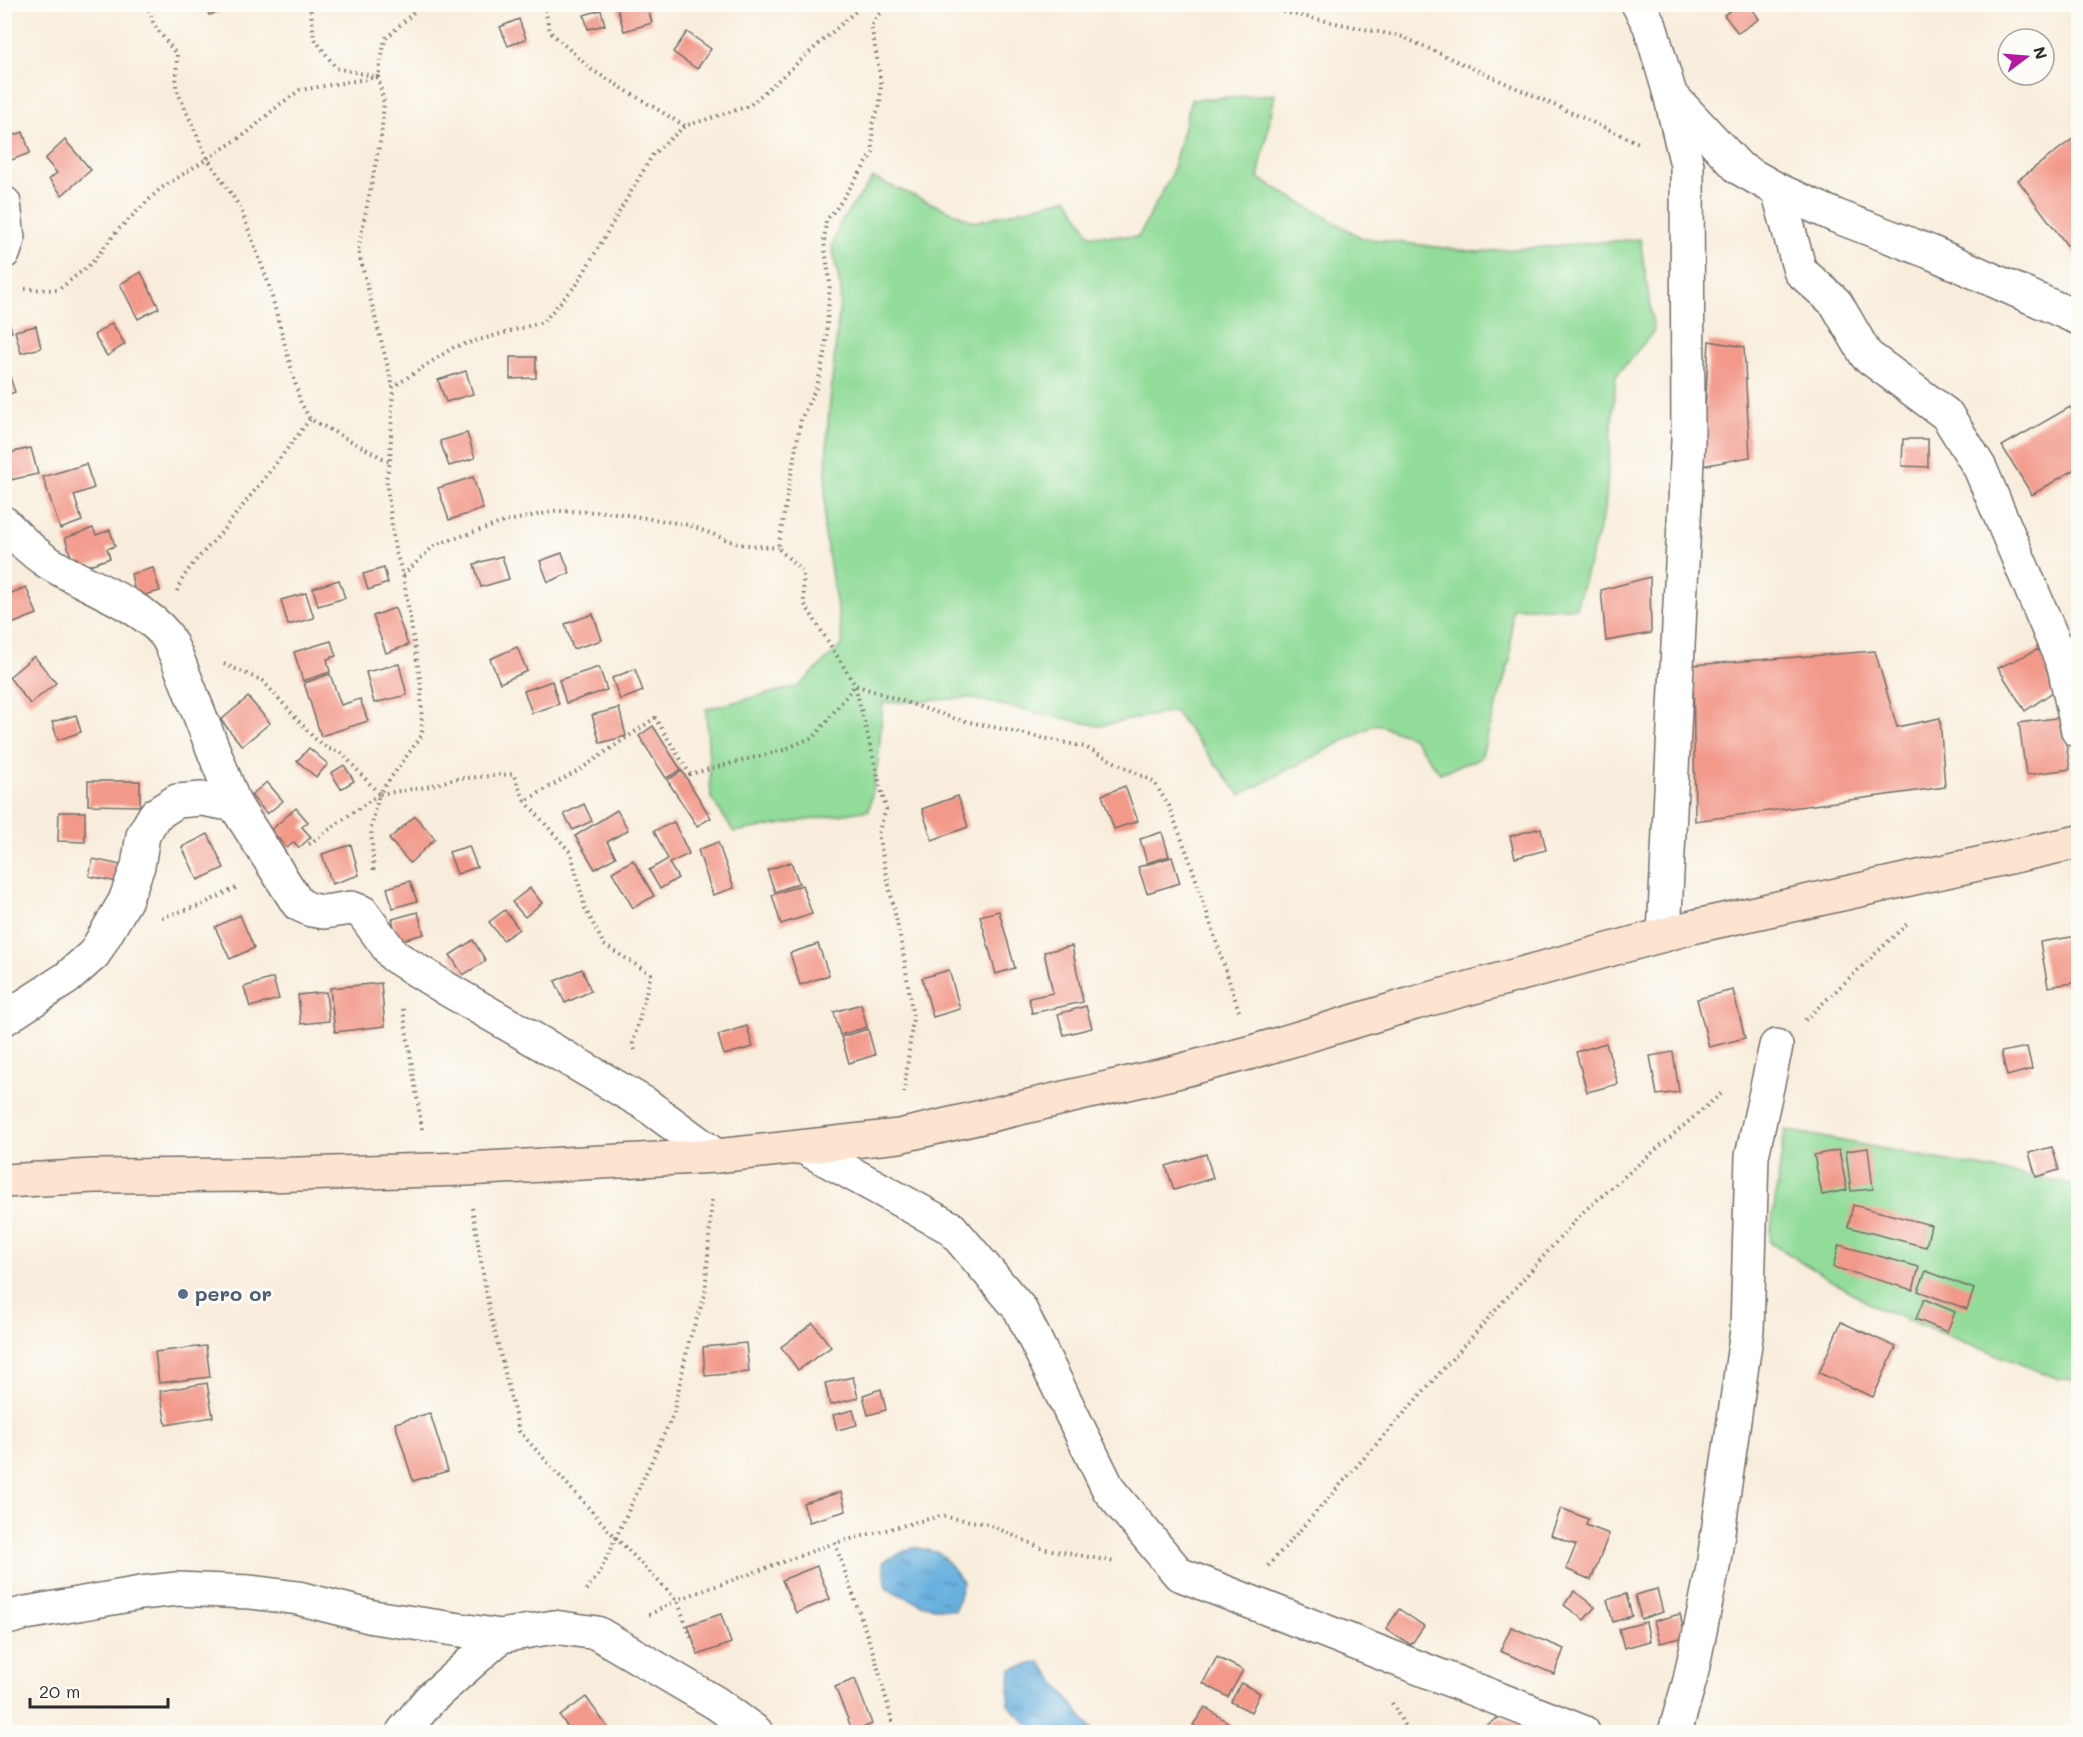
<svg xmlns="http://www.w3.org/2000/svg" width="2083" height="1737" font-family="Mali,sans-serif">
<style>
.green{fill:#91dc99;stroke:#5e8462;stroke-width:1.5}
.water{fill:url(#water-ripples);stroke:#496e84;stroke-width:1.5}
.building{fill:#f2998a}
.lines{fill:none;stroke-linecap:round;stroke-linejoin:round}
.street-casing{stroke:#736f69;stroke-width:36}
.secondary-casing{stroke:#736f69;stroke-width:36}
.path{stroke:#736f69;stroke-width:4;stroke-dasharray:1.5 4.5;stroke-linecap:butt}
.street{stroke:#fff;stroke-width:33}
.secondary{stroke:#fde4d1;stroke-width:33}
.service-dot{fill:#5c6f8a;stroke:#fdfcf7;stroke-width:2}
.labels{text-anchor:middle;stroke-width:6;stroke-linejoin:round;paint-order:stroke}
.service-label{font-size:20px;font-weight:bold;fill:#4e5e75;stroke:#fdfcf7;text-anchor:start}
</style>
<defs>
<pattern id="water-ripples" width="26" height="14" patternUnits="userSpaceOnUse" patternTransform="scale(1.5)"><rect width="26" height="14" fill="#67b0de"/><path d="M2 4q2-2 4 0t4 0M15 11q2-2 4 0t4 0" fill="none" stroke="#558fb4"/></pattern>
</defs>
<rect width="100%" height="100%" fill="#fdfcf7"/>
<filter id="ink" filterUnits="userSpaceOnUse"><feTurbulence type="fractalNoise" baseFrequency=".0167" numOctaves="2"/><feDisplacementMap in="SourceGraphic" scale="12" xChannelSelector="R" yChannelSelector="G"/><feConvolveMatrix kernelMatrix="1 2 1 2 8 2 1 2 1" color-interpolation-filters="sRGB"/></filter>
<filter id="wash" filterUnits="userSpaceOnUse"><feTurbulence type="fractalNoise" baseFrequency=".008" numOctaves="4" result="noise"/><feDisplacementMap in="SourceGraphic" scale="24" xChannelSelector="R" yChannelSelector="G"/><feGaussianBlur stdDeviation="1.35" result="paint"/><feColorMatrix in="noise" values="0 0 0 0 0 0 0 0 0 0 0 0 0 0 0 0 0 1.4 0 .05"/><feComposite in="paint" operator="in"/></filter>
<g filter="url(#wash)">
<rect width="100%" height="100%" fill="#f8eddc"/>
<g class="green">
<path d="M 1275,94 L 1258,178 L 1362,238 L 1478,252 L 1640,239 L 1654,331 L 1616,376 L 1605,509 L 1576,608 L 1512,608 L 1510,660 L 1481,758 L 1440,773 L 1412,737 L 1376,724 L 1240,795 L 1174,711 L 1099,726 L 969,698 L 883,703 L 878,762 L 869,810 L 734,832 L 711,798 L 706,709 L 799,686 L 843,644 L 824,529 L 828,422 L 841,291 L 832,246 L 840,223 L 873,178 L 975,222 L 1068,198 L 1090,235 L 1138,237 L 1171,176 L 1191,100 Z"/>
<path d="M 1785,1130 L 2078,1186 L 2078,1380 L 2059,1379 L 1875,1307 L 1769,1242 Z"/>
</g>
<g class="water">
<path d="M 913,1547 L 940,1553 L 963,1582 L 955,1611 L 924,1605 L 887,1589 L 883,1562 Z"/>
<path d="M 1040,1662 L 1090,1727 L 1094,1732 L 1035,1732 L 1008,1704 L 1011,1669 Z"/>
</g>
<g id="blocks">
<g class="building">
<path d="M 206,4 L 243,4 L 243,5 L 209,15 Z"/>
<path d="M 616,4 L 647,4 L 652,23 L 624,31 Z"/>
<path d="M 1740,4 L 1749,4 L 1759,19 L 1738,33 L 1724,15 Z"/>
<path d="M 601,10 L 605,25 L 588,29 L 584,15 Z"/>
<path d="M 519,19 L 526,39 L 508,46 L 500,27 Z"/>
<path d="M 687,32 L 711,49 L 697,69 L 673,52 Z"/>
<path d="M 23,132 L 30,153 L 6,162 L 4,139 Z"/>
<path d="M 2078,135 L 2078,260 L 2018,180 Z"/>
<path d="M 65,140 L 91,170 L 62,195 L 49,179 L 57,173 L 45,159 Z"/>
<path d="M 141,272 L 159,308 L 138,319 L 120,284 Z"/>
<path d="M 5,308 L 12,332 L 4,334 L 4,309 Z"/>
<path d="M 112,323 L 125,344 L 107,356 L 94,335 Z"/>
<path d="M 36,326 L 41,348 L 21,353 L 15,331 Z"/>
<path d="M 1709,341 L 1744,347 L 1750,457 L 1702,466 Z"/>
<path d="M 510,357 L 536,357 L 536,378 L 510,379 Z"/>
<path d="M 7,368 L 15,392 L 4,396 L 4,369 Z"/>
<path d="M 466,371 L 473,394 L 446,402 L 438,380 Z"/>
<path d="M 2070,407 L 2078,422 L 2078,467 L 2032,495 L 2002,446 Z"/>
<path d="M 467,433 L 475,458 L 449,466 L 440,441 Z"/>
<path d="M 1903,439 L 1928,439 L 1928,467 L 1902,466 Z"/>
<path d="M 31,448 L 38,474 L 10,480 L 4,454 Z"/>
<path d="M 86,464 L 94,488 L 74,495 L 82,521 L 60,529 L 43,477 Z"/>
<path d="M 473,477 L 483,509 L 449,520 L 438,488 Z"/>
<path d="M 93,528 L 96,535 L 110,530 L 115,546 L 107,549 L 110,558 L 81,568 L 77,558 L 72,560 L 65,538 Z"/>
<path d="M 562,553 L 570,573 L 548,582 L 540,561 Z"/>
<path d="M 502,556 L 509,579 L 481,587 L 474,564 Z"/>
<path d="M 153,568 L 160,591 L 136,597 L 131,574 Z"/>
<path d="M 384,568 L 388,583 L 368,590 L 363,574 Z"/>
<path d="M 1650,577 L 1651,633 L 1606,641 L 1601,590 Z"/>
<path d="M 339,580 L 345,598 L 318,606 L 313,588 Z"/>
<path d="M 26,587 L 37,614 L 9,625 L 4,613 L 4,596 Z"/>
<path d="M 306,593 L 314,618 L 288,625 L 281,600 Z"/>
<path d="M 395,608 L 408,645 L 386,653 L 373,616 Z"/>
<path d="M 593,614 L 602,640 L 573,649 L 565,624 Z"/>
<path d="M 331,641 L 336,656 L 327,659 L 330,672 L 303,681 L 294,652 Z"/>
<path d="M 517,647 L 527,671 L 500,683 L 490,659 Z"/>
<path d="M 2041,648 L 2053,692 L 2025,711 L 1998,668 Z"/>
<path d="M 1875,651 L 1897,727 L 1940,718 L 1945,787 L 1695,821 L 1693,665 Z"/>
<path d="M 34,656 L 56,683 L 30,704 L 9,677 Z"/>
<path d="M 399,664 L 407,695 L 374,703 L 366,672 Z"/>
<path d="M 599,667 L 607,690 L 566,703 L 559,680 Z"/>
<path d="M 635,669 L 643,691 L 620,700 L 612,678 Z"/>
<path d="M 330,674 L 341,705 L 360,699 L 368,721 L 321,736 L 304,683 Z"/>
<path d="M 552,681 L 559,704 L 532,713 L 524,691 Z"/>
<path d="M 248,697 L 270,723 L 242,746 L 221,720 Z"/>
<path d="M 619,708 L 626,736 L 600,743 L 592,715 Z"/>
<path d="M 76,715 L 81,732 L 58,740 L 52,722 Z"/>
<path d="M 2062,717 L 2070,769 L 2026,775 L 2019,723 Z"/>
<path d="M 653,726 L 681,770 L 666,778 L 639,736 Z"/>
<path d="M 309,748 L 328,764 L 316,777 L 297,761 Z"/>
<path d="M 344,765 L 354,781 L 341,789 L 331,773 Z"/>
<path d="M 682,771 L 711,818 L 697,826 L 667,780 Z"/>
<path d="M 88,781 L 140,781 L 140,806 L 88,805 Z"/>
<path d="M 267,782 L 283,801 L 267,814 L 251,795 Z"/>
<path d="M 1125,786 L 1138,821 L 1114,829 L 1102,795 Z"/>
<path d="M 958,796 L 968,827 L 932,840 L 922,809 Z"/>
<path d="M 584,804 L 592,821 L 573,830 L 564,814 Z"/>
<path d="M 296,808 L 308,822 L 302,827 L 311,837 L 299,848 L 294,842 L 287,848 L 271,830 Z"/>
<path d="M 617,810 L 628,830 L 607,842 L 616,857 L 595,869 L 575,836 Z"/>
<path d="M 59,812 L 85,812 L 85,842 L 58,841 Z"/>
<path d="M 415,816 L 435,839 L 410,863 L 389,839 Z"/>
<path d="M 674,822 L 689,854 L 669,863 L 678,878 L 660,889 L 649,870 L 668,859 L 654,831 Z"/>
<path d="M 1541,828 L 1546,850 L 1515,858 L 1510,836 Z"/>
<path d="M 1162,832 L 1169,856 L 1147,863 L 1140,839 Z"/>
<path d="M 208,834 L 224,868 L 198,880 L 182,847 Z"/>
<path d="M 718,842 L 734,888 L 713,895 L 698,850 Z"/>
<path d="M 351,845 L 359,875 L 332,884 L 322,854 Z"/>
<path d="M 469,846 L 477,867 L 457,874 L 449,852 Z"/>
<path d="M 1172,857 L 1180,883 L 1147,893 L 1138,867 Z"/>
<path d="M 93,859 L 130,867 L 126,884 L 89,876 Z"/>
<path d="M 633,860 L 654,896 L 633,908 L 612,872 Z"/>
<path d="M 791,862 L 799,883 L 775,892 L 767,870 Z"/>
<path d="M 410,881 L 417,901 L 393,908 L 387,888 Z"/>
<path d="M 802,885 L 812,914 L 781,924 L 772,895 Z"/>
<path d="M 530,888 L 542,903 L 525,917 L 512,902 Z"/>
<path d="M 505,910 L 519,929 L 503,940 L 489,922 Z"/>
<path d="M 999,911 L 1015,968 L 996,974 L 980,916 Z"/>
<path d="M 418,912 L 424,934 L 398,941 L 392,919 Z"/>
<path d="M 240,915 L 254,948 L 230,959 L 215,927 Z"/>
<path d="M 2078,936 L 2078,982 L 2048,987 L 2040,942 Z"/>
<path d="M 473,940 L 486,961 L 463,975 L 450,955 Z"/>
<path d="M 818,944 L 829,975 L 800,985 L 790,953 Z"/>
<path d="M 1072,946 L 1083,1002 L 1032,1013 L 1029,998 L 1053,993 L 1044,952 Z"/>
<path d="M 582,969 L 591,991 L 565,1003 L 555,981 Z"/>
<path d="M 949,970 L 960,1009 L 933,1017 L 922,978 Z"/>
<path d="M 273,978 L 279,999 L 250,1007 L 244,987 Z"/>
<path d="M 381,983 L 385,1026 L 335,1032 L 330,988 Z"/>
<path d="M 1733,990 L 1745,1038 L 1709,1047 L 1697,999 Z"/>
<path d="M 326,992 L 329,1021 L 301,1024 L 298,995 Z"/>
<path d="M 861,1004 L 867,1027 L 840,1035 L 834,1012 Z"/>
<path d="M 1086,1006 L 1092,1028 L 1064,1035 L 1058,1014 Z"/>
<path d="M 747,1026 L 753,1047 L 724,1055 L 718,1035 Z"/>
<path d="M 868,1029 L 875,1055 L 849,1063 L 841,1037 Z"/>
<path d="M 1606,1043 L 1618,1084 L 1587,1092 L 1576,1052 Z"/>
<path d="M 2027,1047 L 2032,1069 L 2007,1076 L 2001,1052 Z"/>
<path d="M 1673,1052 L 1679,1092 L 1657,1095 L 1650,1056 Z"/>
<path d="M 2052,1147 L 2059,1170 L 2036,1177 L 2029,1153 Z"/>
<path d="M 1868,1148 L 1873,1189 L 1851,1191 L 1846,1151 Z"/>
<path d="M 1839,1150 L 1847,1190 L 1822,1195 L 1814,1155 Z"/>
<path d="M 1206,1154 L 1213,1178 L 1174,1190 L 1166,1166 Z"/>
<path d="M 1853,1205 L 1931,1225 L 1926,1247 L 1848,1227 Z"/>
<path d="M 1839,1245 L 1919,1267 L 1913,1290 L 1833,1267 Z"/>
<path d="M 1926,1271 L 1974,1289 L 1967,1309 L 1918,1291 Z"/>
<path d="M 1924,1299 L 1955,1312 L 1947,1332 L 1916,1319 Z"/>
<path d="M 1841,1322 L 1896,1347 L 1873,1397 L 1819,1373 Z"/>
<path d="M 813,1323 L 831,1347 L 798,1370 L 781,1347 Z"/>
<path d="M 746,1343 L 749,1372 L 705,1376 L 703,1347 Z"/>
<path d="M 206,1346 L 210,1377 L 159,1383 L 155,1352 Z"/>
<path d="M 853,1377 L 858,1398 L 830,1405 L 825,1383 Z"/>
<path d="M 207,1383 L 213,1417 L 166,1425 L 160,1391 Z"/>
<path d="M 881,1389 L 886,1410 L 868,1415 L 863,1395 Z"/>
<path d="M 853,1410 L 857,1425 L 837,1430 L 833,1415 Z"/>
<path d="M 430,1413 L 448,1471 L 413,1481 L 395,1423 Z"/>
<path d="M 841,1492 L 846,1511 L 809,1522 L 803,1503 Z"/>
<path d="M 1561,1508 L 1588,1519 L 1586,1525 L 1609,1534 L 1591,1580 L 1566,1569 L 1576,1545 L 1551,1535 Z"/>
<path d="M 817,1566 L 830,1599 L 796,1613 L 782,1580 Z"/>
<path d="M 1657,1589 L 1663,1612 L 1641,1619 L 1635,1595 Z"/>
<path d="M 1574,1591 L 1595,1607 L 1584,1620 L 1564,1605 Z"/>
<path d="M 1626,1594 L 1632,1616 L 1613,1622 L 1607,1600 Z"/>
<path d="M 1399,1609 L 1424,1626 L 1411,1645 L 1386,1629 Z"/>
<path d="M 721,1614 L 731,1643 L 698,1655 L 688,1625 Z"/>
<path d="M 1680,1614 L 1685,1637 L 1660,1643 L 1654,1621 Z"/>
<path d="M 1646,1622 L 1650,1641 L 1624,1648 L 1619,1629 Z"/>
<path d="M 1511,1627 L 1564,1649 L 1554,1674 L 1500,1651 Z"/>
<path d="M 1217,1657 L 1243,1670 L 1228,1697 L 1203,1683 Z"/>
<path d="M 855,1679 L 872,1724 L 853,1732 L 835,1687 Z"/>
<path d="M 1241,1683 L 1260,1693 L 1251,1712 L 1231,1702 Z"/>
<path d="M 586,1697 L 611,1732 L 571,1732 L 560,1716 Z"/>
<path d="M 1205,1707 L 1232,1725 L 1227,1732 L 1205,1732 L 1193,1725 Z"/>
<path d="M 1501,1716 L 1533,1732 L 1475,1732 Z"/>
</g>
</g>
</g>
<g filter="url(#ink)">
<use href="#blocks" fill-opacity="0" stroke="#736f69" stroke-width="1.5"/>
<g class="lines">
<g class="street-casing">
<g id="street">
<path d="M 1638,4 L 1650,26 L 1670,94 L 1739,168 L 1778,190 L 1836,216 L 1930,252 L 2078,318"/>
<path d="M 1778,190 L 1800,271 L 1836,303 L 1866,355 L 1947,415 L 1980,468 L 2064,666 L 2078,731"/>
<path d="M 4,203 L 8,239 L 4,252"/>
<path d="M 4,523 C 17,537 30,550 46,561 C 79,583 141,604 165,634 C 170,640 172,648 176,655 L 235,805 L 298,904 L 311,910 L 324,912 L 351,908 L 362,912 L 394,956 L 447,989 L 644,1103 L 716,1156"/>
<path d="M 1664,935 L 1688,440 L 1687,165 L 1670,94"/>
<path d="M 4,1019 L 67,978 L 94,954 L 125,901 L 138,866 L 143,835 L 155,815 L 177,801 L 202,799 L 235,805"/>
<path d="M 803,1147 L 951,1228 L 1020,1309 L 1109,1490 L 1179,1574 L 1583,1732"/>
<path d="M 4,1619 L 26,1613 L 141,1593 L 177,1589 L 250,1592 L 298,1598 L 373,1617 L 501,1636 L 554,1627 L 597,1633 L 716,1703 L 756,1732"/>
<path d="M 403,1732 L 430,1699 L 501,1636"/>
<path d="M 1675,1732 L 1690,1680 L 1713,1567 L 1747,1330 L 1752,1156 L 1776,1046"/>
</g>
</g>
<g class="secondary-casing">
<path id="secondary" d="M 4,1181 L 94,1176 L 266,1175 L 466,1169 L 716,1156 L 899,1136 L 1172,1073 L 1252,1052 L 1415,1003 L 1696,926 L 2078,842"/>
</g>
<g class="path">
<path d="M 147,4 L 154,25 L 177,55 L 176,88 L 207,158 L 240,207 L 268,282 L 300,401 L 310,419 L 390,462"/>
<path d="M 310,4 L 314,38 L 336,68 L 378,77 L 384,103 L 381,137 L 358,250 L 393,387"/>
<path d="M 544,4 L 550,32 L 592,70 L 685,126"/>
<path d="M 887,4 L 871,25 L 881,81 L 880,105 L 872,124 L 873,153 L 836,209 L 826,220 L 824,242 L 830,283 L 825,353 L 817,386 L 801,419 L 778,548 L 803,572 L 804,603 L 855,685 L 886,809 L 878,834 L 903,951 L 913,1018 L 904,1093"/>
<path d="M 1224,4 L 1264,8 L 1403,37 L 1641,144"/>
<path d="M 25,289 L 58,290 L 91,264 L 118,230 L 160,189 L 247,133 L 279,105 L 300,90 L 378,77 L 385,39 L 412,14 L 419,4"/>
<path d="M 403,575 L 435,545 L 504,522 L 555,511 L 609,512 L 689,525 L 738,544 L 778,548"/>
<path d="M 177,591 C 185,567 209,548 224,529 C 253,493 282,456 310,419"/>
<path d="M 224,664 L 263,681 L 314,738 L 329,749 L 341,752 L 379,794 L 371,828 L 374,873"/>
<path d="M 380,794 L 426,787 L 454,779 L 513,774 L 525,801 L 581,769 L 655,718 L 690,774 L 783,750 L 815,736 L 855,685 L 956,719 L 1085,747 L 1154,782 L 1169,806 L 1190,861 L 1240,1014"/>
<path d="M 525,801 L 571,853 L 585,908 L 604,945 L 651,974 L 633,1043 L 635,1050"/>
<path d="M 309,844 L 379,794 L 422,735 L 421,685 L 403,575 L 395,550 L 386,478 L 390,462 L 393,387 L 454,347 L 543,322 L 577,284 L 653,154 L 685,126 L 749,106 L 864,4"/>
<path d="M 162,917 L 199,906 L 238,887"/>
<path d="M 403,1009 L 422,1129"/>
<path d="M 1805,1020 L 1909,922"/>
<path d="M 472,1208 L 489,1308 L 519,1431 L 616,1538 L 677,1600 L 692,1640"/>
<path d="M 835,1543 L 876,1661 L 895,1732"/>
<path d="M 1268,1566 L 1582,1213 L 1723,1092"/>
<path d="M 586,1590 L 599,1574 L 673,1415 L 689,1341 L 705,1295 L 712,1197"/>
<path d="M 649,1615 L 677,1600 L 835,1543 L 940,1516 L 988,1524 L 1041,1548 L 1115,1562"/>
<path d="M 1392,1703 L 1408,1732"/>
</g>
<use href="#street" class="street"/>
<use href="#secondary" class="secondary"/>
</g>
</g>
<circle class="service-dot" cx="183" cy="1294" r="6"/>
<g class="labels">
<g class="service-label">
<text x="195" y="1301">pero or</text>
</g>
</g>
<rect width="2083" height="1737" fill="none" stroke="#fdfcf7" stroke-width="24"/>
<g transform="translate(2026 57) rotate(74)"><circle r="28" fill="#fdfcf7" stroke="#a9a8a5" stroke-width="1.5"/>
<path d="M0-4.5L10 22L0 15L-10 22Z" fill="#b5179e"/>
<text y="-9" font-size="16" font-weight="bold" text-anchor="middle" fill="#2b2b2b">N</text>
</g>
<path d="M30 1698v9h138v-9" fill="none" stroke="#2b2b2b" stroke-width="3"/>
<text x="39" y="1698" font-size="18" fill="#2b2b2b" stroke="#fdfcf7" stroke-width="4.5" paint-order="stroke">20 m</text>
</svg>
